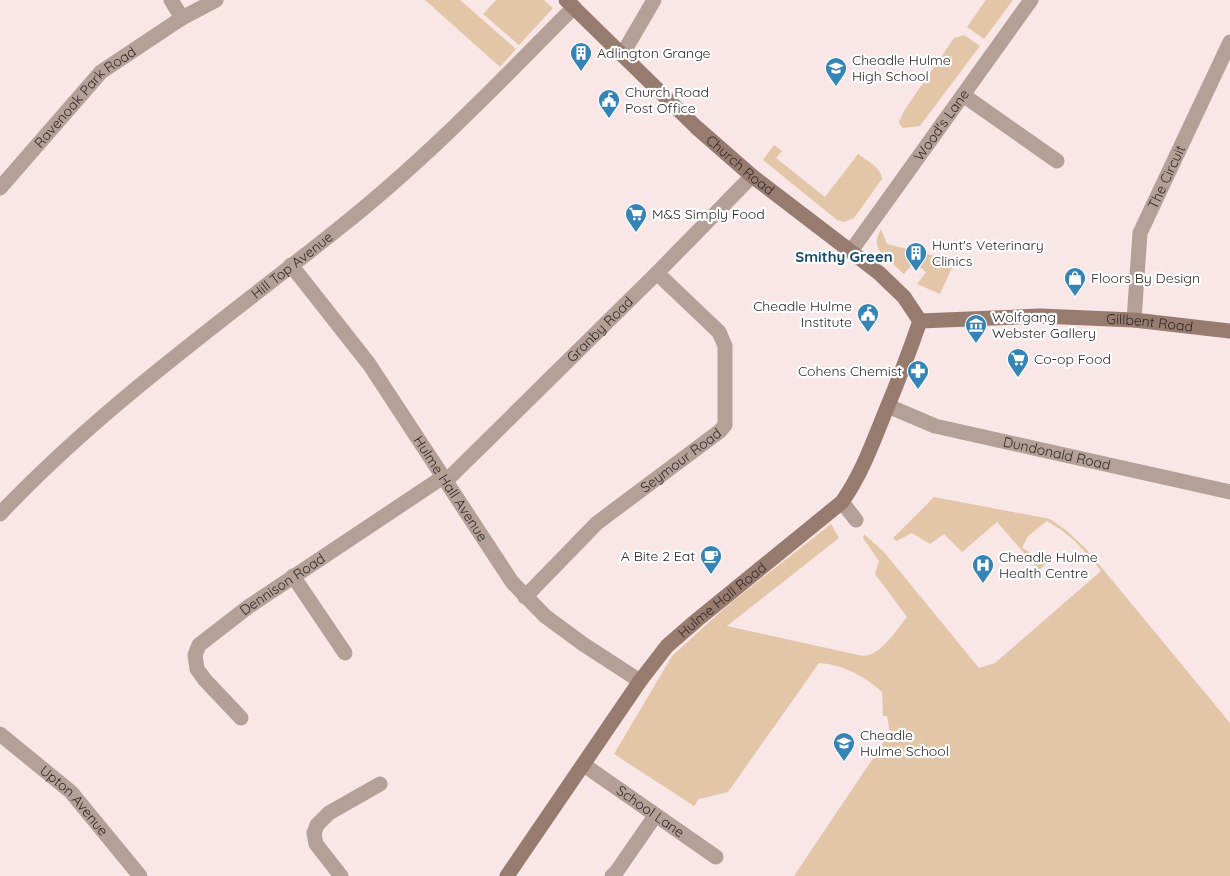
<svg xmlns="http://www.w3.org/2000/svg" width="1230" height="876" font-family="Quicksand,sans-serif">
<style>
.green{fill:#e2c6a7}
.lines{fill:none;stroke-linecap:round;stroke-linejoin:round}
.street{stroke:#b4a097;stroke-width:15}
.secondary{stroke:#987b6f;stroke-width:15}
.labels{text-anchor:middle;stroke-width:4.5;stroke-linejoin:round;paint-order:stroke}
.poi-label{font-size:14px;fill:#2f2828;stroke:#fff;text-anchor:start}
.street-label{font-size:14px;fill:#2f2828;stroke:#fff}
.neighbourhood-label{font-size:15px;font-weight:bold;fill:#124b6d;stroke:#fff}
</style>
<rect width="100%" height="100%" fill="#f9e6e7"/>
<g class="green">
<path d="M 425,0 L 460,0 L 516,49 L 500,67 Z"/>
<path d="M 496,0 L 544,0 L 553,8 L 519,45 L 483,14 Z"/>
<path d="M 986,0 L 1013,0 L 984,39 L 967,27 Z"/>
<path d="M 964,35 L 980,46 L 920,126 L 903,128 L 900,125 L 899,122 L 904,111 L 954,38 Z"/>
<path d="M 774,145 L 782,151 L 776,158 L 825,197 L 858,154 C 866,160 882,168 882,179 L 854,218 L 844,222 L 837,220 L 763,160 Z"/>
<path d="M 881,229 L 887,244 L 955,261 L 940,294 L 917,284 L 926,272 L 914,262 L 904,274 L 881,253 C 875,245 876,238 881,229 Z"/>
<path d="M 934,497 L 1050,519 L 1067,531 L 1088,551 L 1230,723 L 1230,876 L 794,876 L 890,733 L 887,716 L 883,716 L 882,692 C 863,675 844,665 819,663 L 728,792 L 699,799 L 694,806 L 614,754 L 672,656 L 728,605 L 831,524 L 839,538 L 727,626 L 863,656 C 882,655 896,630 907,617 L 875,574 L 879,561 L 863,538 L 864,534 L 884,552 L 979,668 L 995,663 L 1101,571 C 1085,550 1070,534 1047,521 L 1028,536 L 1022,548 L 1048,562 L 1039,570 L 997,522 L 962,552 L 944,534 L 930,544 L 912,533 L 896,541 L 893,538 Z"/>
</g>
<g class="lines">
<g class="street">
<path d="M 182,18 L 216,0"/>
<path d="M 622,55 L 654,0"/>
<path d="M 963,95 L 1057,161"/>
<path id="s1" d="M 0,188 L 101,72 L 182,18 L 171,0"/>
<path id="s2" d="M 851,251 L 1031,0"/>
<path id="s3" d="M 291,265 L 369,364 L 512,582 L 545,616 L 583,644 L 640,681"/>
<path id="s4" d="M 1134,320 L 1140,233 L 1230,42"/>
<path id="s5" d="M 888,406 L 935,426 L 1230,492"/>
<path id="s6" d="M 446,481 L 657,273 L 752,176"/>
<path d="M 842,502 L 856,520"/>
<path id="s7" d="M 0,514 C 102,406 223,321 338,229 C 423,162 498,84 574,7"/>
<path d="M 293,576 L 345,653"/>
<path id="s8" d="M 525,597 L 597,523 L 720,431 L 725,425 L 725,346 L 719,332 L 657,273"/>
<path id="s9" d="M 241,718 L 205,680 L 197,669 L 195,655 L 199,645 L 248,607 L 443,477"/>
<path id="s10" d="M 0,734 L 71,792 L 140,876"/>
<path id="s11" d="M 584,765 L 716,857"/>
<path d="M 341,876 L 316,844 L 314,833 L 317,825 L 329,813 L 380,784"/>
<path d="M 612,876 L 617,871 L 655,816"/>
</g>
<g class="secondary">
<path id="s12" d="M 566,0 L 696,127 L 752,176 L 879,273 L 904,297 L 920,321"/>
<path id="s13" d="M 920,321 L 1040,316 L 1134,320 L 1230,331"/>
<path id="s14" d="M 507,876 L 640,681 L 667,646 L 697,620 L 842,502 C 861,475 872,445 884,415 C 897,384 909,353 920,321"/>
</g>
</g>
<defs>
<g id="building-pin" transform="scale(1.125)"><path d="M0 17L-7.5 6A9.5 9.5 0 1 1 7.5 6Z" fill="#3484b6" stroke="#fff"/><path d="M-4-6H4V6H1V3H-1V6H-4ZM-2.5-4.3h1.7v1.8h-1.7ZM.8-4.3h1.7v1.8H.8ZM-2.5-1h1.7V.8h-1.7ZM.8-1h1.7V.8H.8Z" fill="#fff"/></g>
<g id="school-pin" transform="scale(1.125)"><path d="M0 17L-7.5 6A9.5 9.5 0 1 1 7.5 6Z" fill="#3484b6" stroke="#fff"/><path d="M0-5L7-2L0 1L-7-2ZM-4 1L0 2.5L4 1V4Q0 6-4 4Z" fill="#fff"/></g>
<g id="civic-pin" transform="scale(1.125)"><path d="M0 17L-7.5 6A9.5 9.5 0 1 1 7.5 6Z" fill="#3484b6" stroke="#fff"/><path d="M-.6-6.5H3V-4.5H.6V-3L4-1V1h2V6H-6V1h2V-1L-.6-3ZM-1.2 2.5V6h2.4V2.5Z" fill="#fff"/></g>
<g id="supermarket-pin" transform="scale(1.125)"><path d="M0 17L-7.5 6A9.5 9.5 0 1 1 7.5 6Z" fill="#3484b6" stroke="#fff"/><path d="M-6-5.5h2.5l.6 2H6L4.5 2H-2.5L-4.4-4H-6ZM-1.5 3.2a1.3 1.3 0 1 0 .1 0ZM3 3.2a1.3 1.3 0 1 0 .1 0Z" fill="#fff"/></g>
<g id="shop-pin" transform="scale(1.125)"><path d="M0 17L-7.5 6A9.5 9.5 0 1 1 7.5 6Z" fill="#3484b6" stroke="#fff"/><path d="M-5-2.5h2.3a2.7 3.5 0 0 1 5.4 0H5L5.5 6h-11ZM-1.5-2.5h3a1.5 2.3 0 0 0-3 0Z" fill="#fff"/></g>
<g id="museum-pin" transform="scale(1.125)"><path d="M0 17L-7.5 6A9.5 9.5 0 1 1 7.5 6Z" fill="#3484b6" stroke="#fff"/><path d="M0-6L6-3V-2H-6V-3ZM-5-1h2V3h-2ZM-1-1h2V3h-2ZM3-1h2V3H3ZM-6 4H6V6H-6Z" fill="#fff"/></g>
<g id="pharmacy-pin" transform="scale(1.125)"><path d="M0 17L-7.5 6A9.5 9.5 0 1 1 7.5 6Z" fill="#3484b6" stroke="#fff"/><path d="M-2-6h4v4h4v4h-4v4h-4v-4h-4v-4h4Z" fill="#fff"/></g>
<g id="cafe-pin" transform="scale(1.125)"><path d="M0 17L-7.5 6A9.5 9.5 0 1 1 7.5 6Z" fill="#3484b6" stroke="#fff"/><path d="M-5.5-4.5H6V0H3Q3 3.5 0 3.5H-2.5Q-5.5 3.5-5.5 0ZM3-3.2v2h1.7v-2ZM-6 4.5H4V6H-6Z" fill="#fff"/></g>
<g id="hospital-pin" transform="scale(1.125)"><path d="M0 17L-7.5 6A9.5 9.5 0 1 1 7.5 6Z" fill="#3484b6" stroke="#fff"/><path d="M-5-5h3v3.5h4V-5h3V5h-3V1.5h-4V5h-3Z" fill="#fff"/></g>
</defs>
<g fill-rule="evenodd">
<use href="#building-pin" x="581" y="53"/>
<use href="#school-pin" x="836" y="68"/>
<use href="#civic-pin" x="609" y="100"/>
<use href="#supermarket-pin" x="636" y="214"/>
<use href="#building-pin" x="916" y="253"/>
<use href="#shop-pin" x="1075" y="278"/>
<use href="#civic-pin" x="868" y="314"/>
<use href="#museum-pin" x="976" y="325"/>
<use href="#supermarket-pin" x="1018" y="359"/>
<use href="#pharmacy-pin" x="918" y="371"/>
<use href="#cafe-pin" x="711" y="556"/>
<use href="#hospital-pin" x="983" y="565"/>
<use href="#school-pin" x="844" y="743"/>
</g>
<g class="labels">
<g class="poi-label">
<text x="597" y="58">Adlington Grange</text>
<text x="852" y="65">Cheadle Hulme<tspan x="852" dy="16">High School</tspan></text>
<text x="625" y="97">Church Road<tspan x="625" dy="16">Post Office</tspan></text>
<text x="652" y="219">M&amp;S Simply Food</text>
<text x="932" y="250">Hunt's Veterinary<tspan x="932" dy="16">Clinics</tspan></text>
<text x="1091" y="283">Floors By Design</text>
<text x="852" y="311" text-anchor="end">Cheadle Hulme<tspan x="852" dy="16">Institute</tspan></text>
<text x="992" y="322">Wolfgang<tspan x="992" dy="16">Webster Gallery</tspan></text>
<text x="1034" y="364">Co-op Food</text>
<text x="902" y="376" text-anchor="end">Cohens Chemist</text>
<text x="695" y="561" text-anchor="end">A Bite 2 Eat</text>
<text x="999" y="562">Cheadle Hulme<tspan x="999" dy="16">Health Centre</tspan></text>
<text x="860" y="740">Cheadle<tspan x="860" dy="16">Hulme School</tspan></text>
</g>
<g class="street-label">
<text dy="5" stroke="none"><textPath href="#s1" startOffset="125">Ravenoak Park Road</textPath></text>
<text dy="5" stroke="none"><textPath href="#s2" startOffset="155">Wood's Lane</textPath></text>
<text dy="5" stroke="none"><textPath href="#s12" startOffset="240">Church Road</textPath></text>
<text dy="5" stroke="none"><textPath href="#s4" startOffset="149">The Circuit</textPath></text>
<text dy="5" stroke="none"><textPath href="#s7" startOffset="384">Hill Top Avenue</textPath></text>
<text dy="5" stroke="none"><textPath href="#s13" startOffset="230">Gillbent Road</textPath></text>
<text dy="5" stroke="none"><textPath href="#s6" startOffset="216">Granby Road</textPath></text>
<text dy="5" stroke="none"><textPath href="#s5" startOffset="176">Dundonald Road</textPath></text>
<text dy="5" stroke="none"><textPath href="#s8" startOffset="208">Seymour Road</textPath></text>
<text dy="5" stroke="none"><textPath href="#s3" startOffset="275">Hulme Hall Avenue</textPath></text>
<text dy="5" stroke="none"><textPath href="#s9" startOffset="194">Dennison Road</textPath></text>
<text dy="5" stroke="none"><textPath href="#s14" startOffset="352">Hulme Hall Road</textPath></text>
<text dy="5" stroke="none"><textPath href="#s10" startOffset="100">Upton Avenue</textPath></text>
<text dy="5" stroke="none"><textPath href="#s11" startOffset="81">School Lane</textPath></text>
</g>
<g class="neighbourhood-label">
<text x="844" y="262">Smithy Green</text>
</g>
</g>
</svg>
